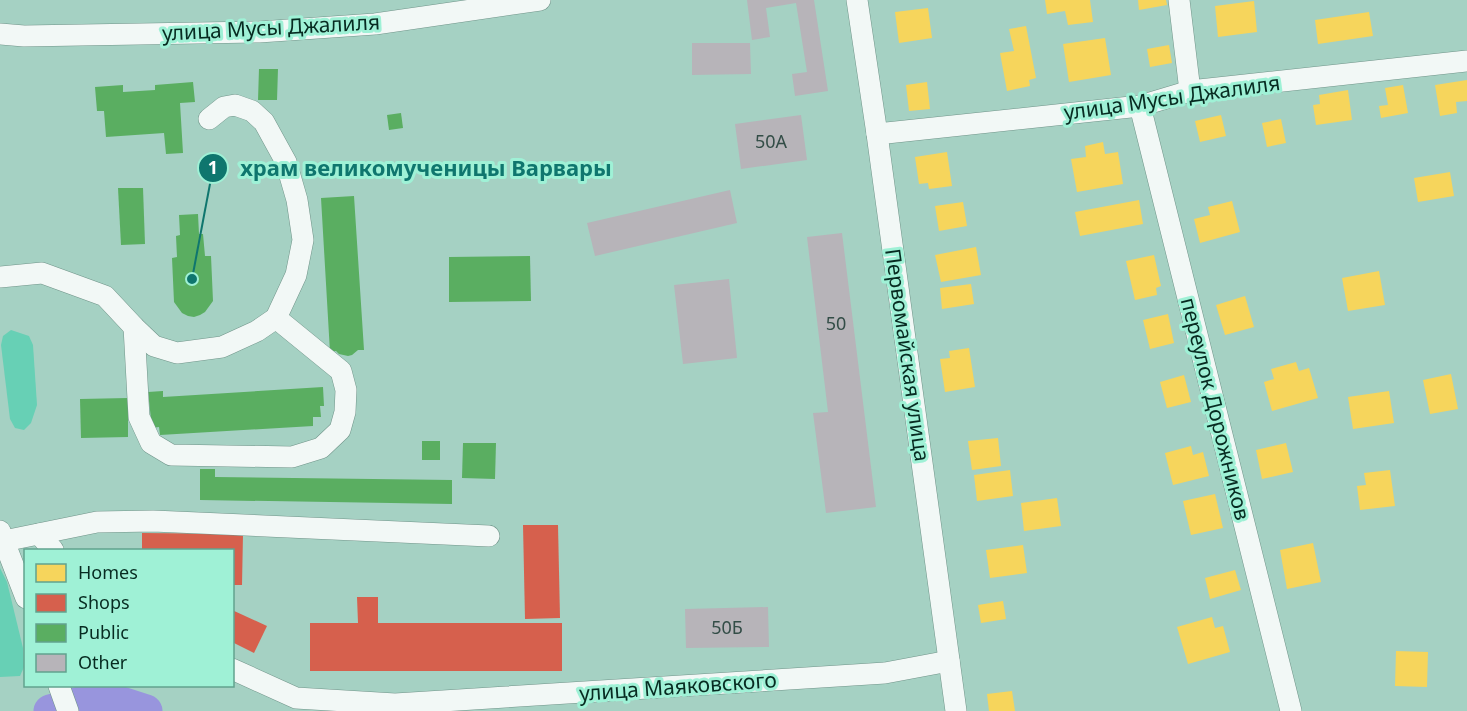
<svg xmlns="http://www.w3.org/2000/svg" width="1467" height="711" font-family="'Noto Sans',sans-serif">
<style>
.green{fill:#67d0b5}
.homes{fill:#f6d55c}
.shops{fill:#d6604d}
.public{fill:#5aae61}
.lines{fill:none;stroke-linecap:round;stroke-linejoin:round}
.river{stroke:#9895dd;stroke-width:33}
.building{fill:#b7b4b9}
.minor-casing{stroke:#709489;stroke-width:22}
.minor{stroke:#f2f8f6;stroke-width:21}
.labels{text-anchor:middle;stroke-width:6;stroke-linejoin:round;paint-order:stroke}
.number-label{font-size:18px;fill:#334d47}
.street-label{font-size:21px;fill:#072b21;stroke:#9ff1d6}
.leader{fill:none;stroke:#0f766e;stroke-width:2}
.callout-dot{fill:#0f766e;stroke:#9ff1d6;stroke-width:2}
.mark-label{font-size:18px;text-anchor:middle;font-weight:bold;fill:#fff}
.callout-label{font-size:22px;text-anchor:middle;font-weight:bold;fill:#0f766e;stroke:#9ff1d6;stroke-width:6;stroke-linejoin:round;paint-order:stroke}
</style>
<rect width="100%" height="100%" fill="#a5d1c3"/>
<g class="green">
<path d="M 11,330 L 29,336 L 33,345 L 37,405 L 31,423 L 24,430 L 15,428 L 10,419 L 1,345 L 3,336 Z"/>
<path d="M 0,568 L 7,582 L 23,648 L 24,667 L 20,676 L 0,677 Z"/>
</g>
<g class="homes">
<path d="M 1045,0 L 1090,0 L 1093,22 L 1068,25 L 1065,11 L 1047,14 Z"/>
<path d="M 1138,0 L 1166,0 L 1167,5 L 1139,10 Z"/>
<path d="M 1254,1 L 1257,32 L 1218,37 L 1215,6 Z"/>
<path d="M 928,8 L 932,38 L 899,43 L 895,12 Z"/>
<path d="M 1369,12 L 1373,36 L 1318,44 L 1315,20 Z"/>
<path d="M 1026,26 L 1036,78 L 1029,80 L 1030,86 L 1007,91 L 1000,53 L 1014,51 L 1009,29 Z"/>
<path d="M 1105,38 L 1111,75 L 1069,82 L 1063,44 Z"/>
<path d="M 1169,45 L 1172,63 L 1150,67 L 1147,49 Z"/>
<path d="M 1467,80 L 1467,101 L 1456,102 L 1457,113 L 1440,116 L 1435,85 Z"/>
<path d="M 927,82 L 930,109 L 909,111 L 906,85 Z"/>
<path d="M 1403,85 L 1408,113 L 1381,118 L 1379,106 L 1388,105 L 1385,88 Z"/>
<path d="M 1348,90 L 1352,120 L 1316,125 L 1313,105 L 1320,104 L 1319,95 Z"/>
<path d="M 1221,115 L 1226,136 L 1200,142 L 1195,121 Z"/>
<path d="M 1281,119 L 1286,143 L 1267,147 L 1262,123 Z"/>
<path d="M 1103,142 L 1105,154 L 1118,152 L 1123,184 L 1077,192 L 1071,159 L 1086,157 L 1085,146 Z"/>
<path d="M 947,152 L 952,186 L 929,189 L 928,183 L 919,184 L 915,157 Z"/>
<path d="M 1450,172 L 1454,196 L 1418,202 L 1414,178 Z"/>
<path d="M 1139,200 L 1143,224 L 1080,236 L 1075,212 Z"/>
<path d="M 1232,201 L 1240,232 L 1200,243 L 1194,219 L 1210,215 L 1208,207 Z"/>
<path d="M 963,202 L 967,226 L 939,231 L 935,206 Z"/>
<path d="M 976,247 L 981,275 L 941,282 L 935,255 Z"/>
<path d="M 1154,255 L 1161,286 L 1156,288 L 1157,295 L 1135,300 L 1126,261 Z"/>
<path d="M 1379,271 L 1385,305 L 1348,311 L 1342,278 Z"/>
<path d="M 971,284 L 974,304 L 942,309 L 940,288 Z"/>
<path d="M 1245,296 L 1254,327 L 1225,335 L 1216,305 Z"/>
<path d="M 1168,314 L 1174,343 L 1150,349 L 1143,320 Z"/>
<path d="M 969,348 L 975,387 L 945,392 L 940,359 L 950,358 L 949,351 Z"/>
<path d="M 1296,362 L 1299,371 L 1309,368 L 1318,398 L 1272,411 L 1264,382 L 1274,379 L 1271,369 Z"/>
<path d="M 1451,374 L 1458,409 L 1430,414 L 1423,380 Z"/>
<path d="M 1184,375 L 1191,402 L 1167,408 L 1160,382 Z"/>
<path d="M 1389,391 L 1394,423 L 1353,429 L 1348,397 Z"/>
<path d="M 998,438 L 1001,466 L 972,470 L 968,441 Z"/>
<path d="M 1286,443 L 1293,472 L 1262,479 L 1256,450 Z"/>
<path d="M 1191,446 L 1193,455 L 1203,452 L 1209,476 L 1173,485 L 1165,453 Z"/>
<path d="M 1010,470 L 1013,496 L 977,501 L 974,475 Z"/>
<path d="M 1390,470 L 1395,506 L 1360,510 L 1357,486 L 1366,485 L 1364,473 Z"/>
<path d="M 1215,494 L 1223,528 L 1191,535 L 1183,501 Z"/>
<path d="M 1057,498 L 1061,526 L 1024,531 L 1021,503 Z"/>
<path d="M 1313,543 L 1321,582 L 1287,589 L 1280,550 Z"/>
<path d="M 1023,545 L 1027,573 L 990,578 L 986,550 Z"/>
<path d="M 1235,570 L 1241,590 L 1210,599 L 1205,578 Z"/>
<path d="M 1003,601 L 1006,619 L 981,623 L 978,605 Z"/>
<path d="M 1212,617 L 1215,628 L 1223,626 L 1230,652 L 1188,664 L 1177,627 Z"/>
<path d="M 1396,651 L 1428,652 L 1427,687 L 1395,686 Z"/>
<path d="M 1012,691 L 1015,711 L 989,711 L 987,694 Z"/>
</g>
<g class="shops">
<path d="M 523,525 L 558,525 L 560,618 L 525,619 Z"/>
<path d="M 142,533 L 243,534 L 242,585 L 232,585 L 232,550 L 142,550 Z"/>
<path d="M 357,597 L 378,597 L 378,623 L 562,623 L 562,671 L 310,671 L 310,623 L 358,623 Z"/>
<path d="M 232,610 L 267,626 L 254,653 L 232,642 Z"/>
</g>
<g class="public">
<path d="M 259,69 L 278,69 L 277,100 L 258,100 Z"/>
<path d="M 193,82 L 195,102 L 180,103 L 183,153 L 166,154 L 164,133 L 106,137 L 104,111 L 97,111 L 95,87 L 123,85 L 123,92 L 155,90 L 155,85 Z"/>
<path d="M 401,113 L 403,128 L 389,130 L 387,115 Z"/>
<path d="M 118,188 L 143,188 L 145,244 L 121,245 Z"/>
<path d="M 354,196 L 364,350 L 358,350 L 352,355 L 348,356 L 339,354 L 336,351 L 330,352 L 321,198 Z"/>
<path d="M 198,214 L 199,234 L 203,234 L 205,256 L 211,256 L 213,301 L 205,312 L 200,315 L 194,317 L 188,316 L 182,313 L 174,302 L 172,258 L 177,257 L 176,236 L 180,235 L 179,215 Z"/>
<path d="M 530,256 L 531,301 L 449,302 L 449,257 Z"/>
<path d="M 323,387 L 324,406 L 320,406 L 321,417 L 313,417 L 313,426 L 160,435 L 159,427 L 152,428 L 148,392 L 163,391 L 163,397 Z"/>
<path d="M 128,398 L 128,437 L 81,438 L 80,399 Z"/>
<rect x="422" y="441" width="18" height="19"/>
<path d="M 463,443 L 496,443 L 495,479 L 462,478 Z"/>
<path d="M 200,469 L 215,469 L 215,477 L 452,480 L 452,504 L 200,500 Z"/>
</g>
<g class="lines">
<path class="river" d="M 50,711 L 91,700 L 112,700 L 146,711"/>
</g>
<g class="building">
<path d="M 747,0 L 814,0 L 828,91 L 795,96 L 792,74 L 807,72 L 796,3 L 766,8 L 770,37 L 752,40 Z"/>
<path d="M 692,43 L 750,43 L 751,74 L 692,75 Z"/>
<path d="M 801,115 L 807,160 L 741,169 L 735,124 Z"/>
<path d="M 730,190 L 737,223 L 595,256 L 587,223 Z"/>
<path d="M 842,233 L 876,507 L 826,513 L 813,413 L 828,412 L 807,237 Z"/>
<path d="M 729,279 L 737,358 L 683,364 L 674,285 Z"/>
<path d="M 768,607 L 769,647 L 686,648 L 685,609 Z"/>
</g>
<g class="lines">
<g class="minor-casing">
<g id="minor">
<path d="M 857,0 L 877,134 L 956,711"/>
<path d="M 1179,0 L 1190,91"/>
<path d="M 0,34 L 24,36 L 259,32 L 375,24 L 540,0"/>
<path d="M 1140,106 L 1291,711"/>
<path d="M 877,134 L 1140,106 L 1190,91 L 1467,61"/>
<path d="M 0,277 L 42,273 L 105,296 L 134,327 L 154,346 L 177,353 L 222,347 L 257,331 L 276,318 L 296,275 L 303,240 L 297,200 L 286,162 L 264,122 L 252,111 L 235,105 L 224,107 L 209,119"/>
<path d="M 134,327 L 139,417 L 151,443 L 171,455 L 292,457 L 321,448 L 340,430 L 345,412 L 346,390 L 341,371 L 276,318"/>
<path d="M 0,531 L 26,598"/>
<path d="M 39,534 L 53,550"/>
<path d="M 4,541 L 97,522 L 153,521 L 489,536"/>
<path d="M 232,669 L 296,698 L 395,704 L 885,673 L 949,661"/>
<path d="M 59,686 L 68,711"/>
</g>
</g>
<use href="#minor" class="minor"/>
</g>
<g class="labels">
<g class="number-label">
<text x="771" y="148">50А</text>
<text x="836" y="330">50</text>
<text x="727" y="634">50Б</text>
</g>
<g class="street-label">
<text transform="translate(271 28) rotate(-3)" y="7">улица Мусы Джалиля</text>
<text transform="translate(1172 98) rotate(-8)" y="7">улица Мусы Джалиля</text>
<text transform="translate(907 355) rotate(82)" y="7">Первомайская улица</text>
<text transform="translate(1215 409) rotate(76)" y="7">переулок Дорожников</text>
<text transform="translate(678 687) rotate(-4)" y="7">улица Маяковского</text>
</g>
</g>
<path class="leader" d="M192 279L213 168"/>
<g class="callout-dot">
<circle cx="192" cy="279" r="6"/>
<circle cx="213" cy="168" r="15"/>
</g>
<g class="mark-label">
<text x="213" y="174">1</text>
</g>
<g class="callout-label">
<text x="426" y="176">храм великомученицы Варвары</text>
</g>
<rect x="24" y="549" width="210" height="138" fill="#9ff1d6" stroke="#62a28e" stroke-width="1.5"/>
<rect x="36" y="564" width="30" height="18" fill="#f6d55c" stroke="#62a28e" stroke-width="1.5"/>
<text x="78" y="579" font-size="18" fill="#072b21">Homes</text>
<rect x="36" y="594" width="30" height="18" fill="#d6604d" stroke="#62a28e" stroke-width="1.5"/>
<text x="78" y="609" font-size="18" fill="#072b21">Shops</text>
<rect x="36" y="624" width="30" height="18" fill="#5aae61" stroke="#62a28e" stroke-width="1.5"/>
<text x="78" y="639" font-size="18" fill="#072b21">Public</text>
<rect x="36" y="654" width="30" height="18" fill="#b7b4b9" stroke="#62a28e" stroke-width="1.5"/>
<text x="78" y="669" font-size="18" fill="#072b21">Other</text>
</svg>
